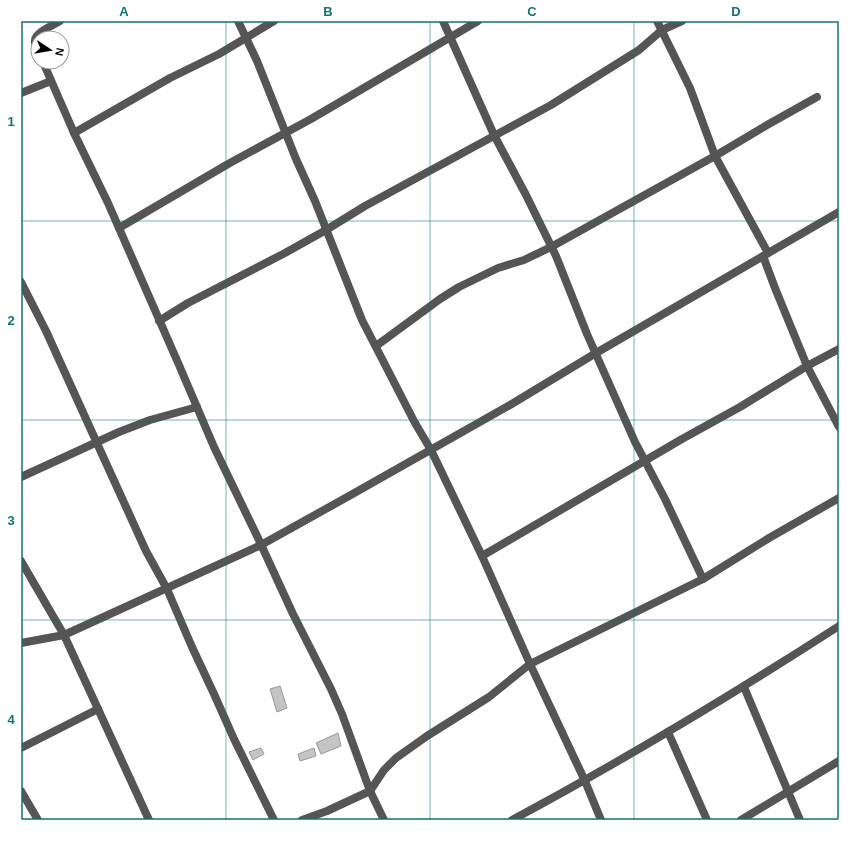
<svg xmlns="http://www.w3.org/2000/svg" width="860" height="841" font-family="Arial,sans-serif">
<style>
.building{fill:#c4c4c4;stroke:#999}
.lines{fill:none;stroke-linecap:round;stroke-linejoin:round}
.street{stroke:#555;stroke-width:8}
.grid{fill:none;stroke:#0f766e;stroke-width:1;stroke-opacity:0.55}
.neatline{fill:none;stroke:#0f766e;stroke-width:1.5}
.grid-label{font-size:13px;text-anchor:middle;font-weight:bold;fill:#0f766e}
</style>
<rect width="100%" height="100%" fill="#fff"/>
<g class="building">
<path d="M 280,686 L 287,708 L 277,712 L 270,689 Z"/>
<path d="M 338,733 L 341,746 L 321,754 L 316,743 Z"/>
<path d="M 261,748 L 264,754 L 253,760 L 249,752 Z"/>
<path d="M 314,748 L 316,756 L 300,761 L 298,754 Z"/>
</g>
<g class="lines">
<g class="street">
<path d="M 238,21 L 257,61 L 296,159 L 315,201 L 362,320 L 415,423 L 431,450 L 482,556 L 530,664 L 585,781 L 601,820"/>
<path d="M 443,21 L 494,135 L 526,195 L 556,256 L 587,334 L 635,442 L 665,499 L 703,579"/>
<path d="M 657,21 L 690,88 L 715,156 L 768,253"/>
<path d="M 38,52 C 36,48 34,44 35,40 C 36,32 54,25 60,21"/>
<path d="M 43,62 L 74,133 L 108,203 L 179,365 L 214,447 L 258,538 L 293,614 L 331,689 L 342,714 L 370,791 L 384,820"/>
<path d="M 21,93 L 51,81"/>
<path d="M 74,133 L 170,78 L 219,54 L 274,21"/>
<path d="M 119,228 L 228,164 L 311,119 L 478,21"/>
<path d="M 763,256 L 775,288 L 807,366 L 839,427"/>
<path d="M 21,282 L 46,331 L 146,551 L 167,589 L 192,647 L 214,694 L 234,739 L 274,820"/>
<path d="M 159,321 L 188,303 L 285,253 L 326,230 L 365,206 L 551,105 L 639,50 L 662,30 L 682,21"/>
<path d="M 376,346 L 440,299 L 459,287 L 498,268 L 524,260 L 551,247 L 715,156 L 767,125 L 817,97"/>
<path d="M 21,477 L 119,432 L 150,420 L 197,407"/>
<path d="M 482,556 L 682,439 L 740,407 L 807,366 L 839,349"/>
<path d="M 21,561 L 64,635 L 149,820"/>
<path d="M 21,643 L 64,635 L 261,545 L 349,496 L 510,405 L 596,353 L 839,212"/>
<path d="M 744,687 L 800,820"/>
<path d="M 668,732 L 707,820"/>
<path d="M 21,748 L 98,709"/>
<path d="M 21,791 L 38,820"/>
<path d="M 302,820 L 327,811 L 370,791 L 384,770 L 396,758 L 427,736 L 489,697 L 530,664 L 703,579 L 769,538 L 839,498"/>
<path d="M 512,820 C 624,760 732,695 839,626"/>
<path d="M 741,820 L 839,761"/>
</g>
</g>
<path class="grid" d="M 226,21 L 226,820M 430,21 L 430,820M 634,21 L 634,820M 21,221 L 839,221M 21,420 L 839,420M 21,620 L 839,620"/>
<rect width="860" height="841" fill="none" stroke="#ffffff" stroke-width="44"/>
<g transform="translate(50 50) rotate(102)"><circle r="19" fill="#ffffff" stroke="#999999"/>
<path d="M0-3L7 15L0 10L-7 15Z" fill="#000000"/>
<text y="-6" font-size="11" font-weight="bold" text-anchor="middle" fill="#000000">N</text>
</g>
<rect x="22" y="22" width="816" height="797" class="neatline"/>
<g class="grid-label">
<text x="124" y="16">A</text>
<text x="328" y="16">B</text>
<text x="532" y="16">C</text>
<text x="736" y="16">D</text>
<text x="11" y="126">1</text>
<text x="11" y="325">2</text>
<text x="11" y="525">3</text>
<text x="11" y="724">4</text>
</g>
</svg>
